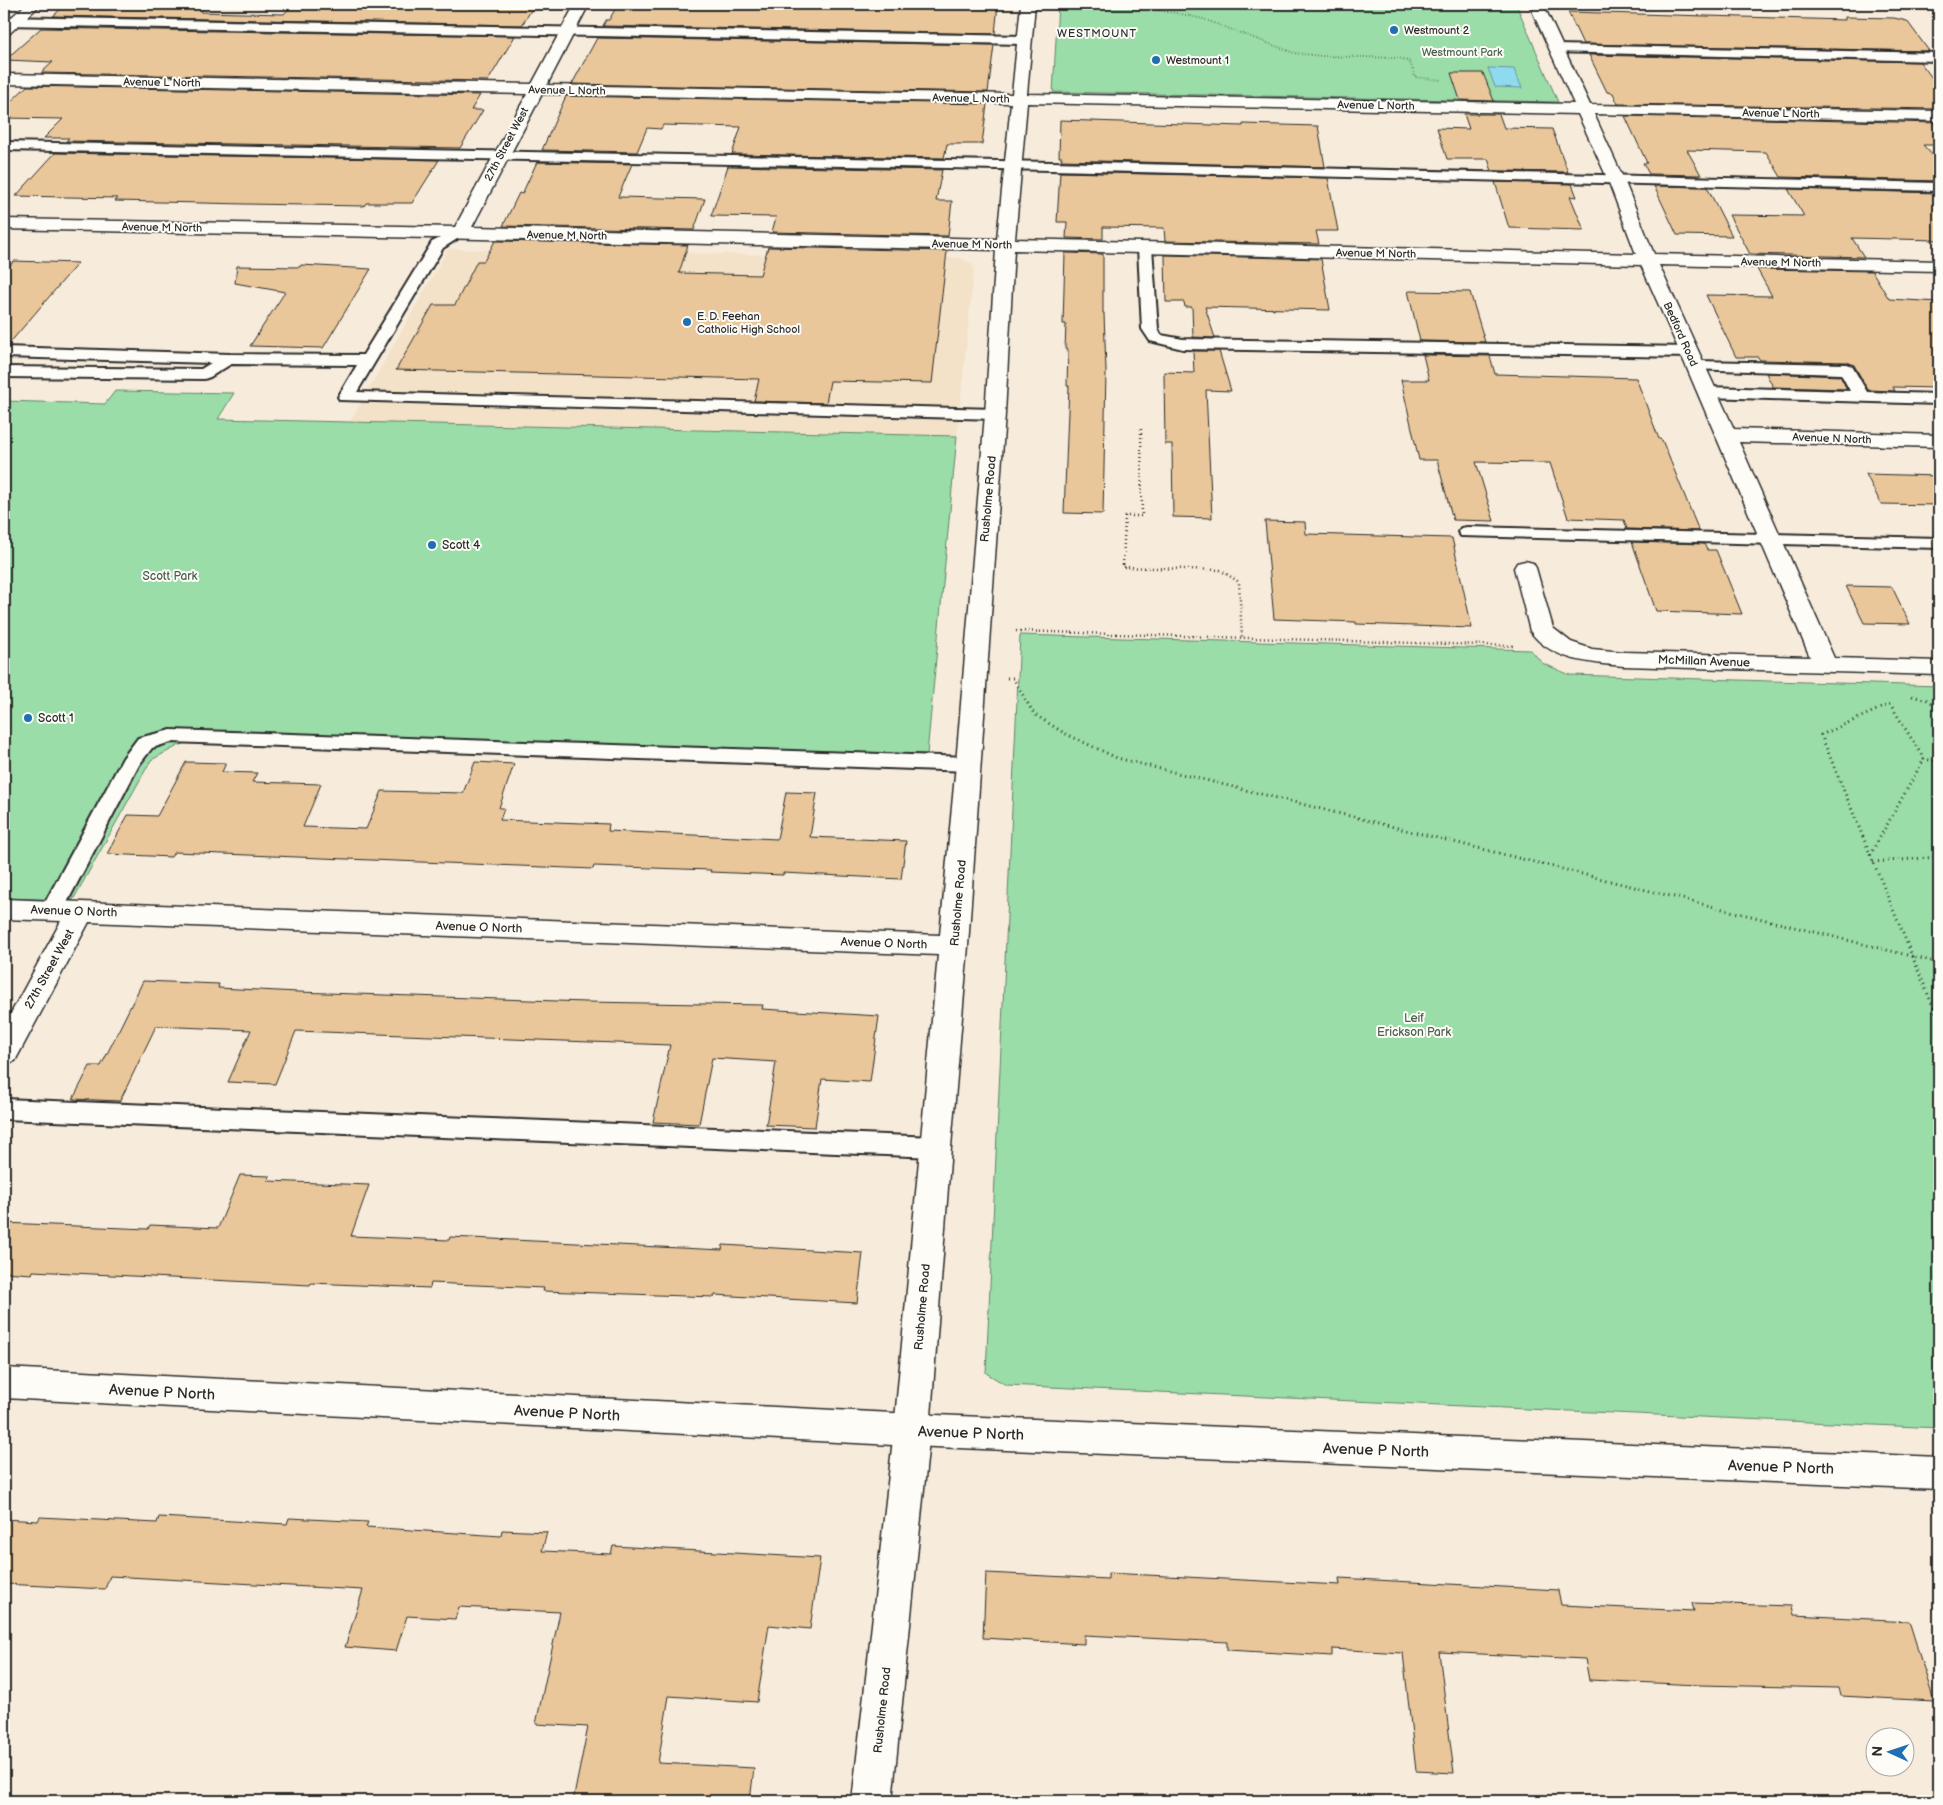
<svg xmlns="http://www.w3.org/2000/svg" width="1943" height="1805" font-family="'Balsamiq Sans',sans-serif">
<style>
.built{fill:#f3e1c8}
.green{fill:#9adda8;stroke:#62846a}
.water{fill:#8fdaef;stroke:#6794a1}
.building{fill:#e9c79a;stroke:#2b2b2b}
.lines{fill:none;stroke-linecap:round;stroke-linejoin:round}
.lane-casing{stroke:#2b2b2b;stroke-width:4}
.street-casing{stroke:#2b2b2b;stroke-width:3}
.secondary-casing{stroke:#2b2b2b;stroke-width:3}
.path-far2{stroke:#2b2b2b;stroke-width:2;stroke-dasharray:0.5 2.5;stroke-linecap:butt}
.path-far1{stroke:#2b2b2b;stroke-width:2.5;stroke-dasharray:1 3;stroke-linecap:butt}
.path{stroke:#2b2b2b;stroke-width:3;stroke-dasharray:1 4;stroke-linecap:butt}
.lane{fill:#fdfcf7;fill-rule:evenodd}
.street{fill:#fdfcf7;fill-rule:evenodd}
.secondary{fill:#fdfcf7;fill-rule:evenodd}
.poi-dot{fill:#1f6fb2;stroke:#fdfcf7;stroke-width:2}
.labels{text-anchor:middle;stroke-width:4;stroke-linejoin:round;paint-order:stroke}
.far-poi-label{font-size:11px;fill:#2b2b2b;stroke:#fdfcf7;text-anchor:start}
.far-neighbourhood-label{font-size:11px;letter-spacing:1px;fill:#2b2b2b;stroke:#fdfcf7}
.far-park-label{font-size:11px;fill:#4c6050;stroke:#fdfcf7}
.far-street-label{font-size:11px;fill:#2b2b2b;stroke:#fdfcf7}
.street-label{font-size:12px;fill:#2b2b2b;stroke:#fdfcf7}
.poi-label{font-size:12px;fill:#2b2b2b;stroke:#fdfcf7;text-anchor:start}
.park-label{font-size:12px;fill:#4c6050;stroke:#fdfcf7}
.near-street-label{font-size:15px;fill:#2b2b2b;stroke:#fdfcf7}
</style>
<rect width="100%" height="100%" fill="#f7ecdb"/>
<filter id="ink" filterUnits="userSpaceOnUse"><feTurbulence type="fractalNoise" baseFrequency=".02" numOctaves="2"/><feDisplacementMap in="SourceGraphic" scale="10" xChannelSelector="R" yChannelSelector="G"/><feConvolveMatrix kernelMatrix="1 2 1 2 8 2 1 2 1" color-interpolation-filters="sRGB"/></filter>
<g filter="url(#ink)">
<path class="built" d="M 448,249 L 960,258 L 971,263 L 974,269 L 957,436 L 350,422 Z"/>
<g class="green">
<path d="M 1058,4 L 1516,4 L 1558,102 L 1053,92 Z"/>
<path d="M 115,391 L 234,393 L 218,419 L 957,436 L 927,754 L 202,737 L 178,746 L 151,760 L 73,900 L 4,898 L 4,401 L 105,404 Z"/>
<path d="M 1020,635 L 1531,650 L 1542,663 L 1570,675 L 1939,686 L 1939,1428 L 1006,1385 L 986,1373 Z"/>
</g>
<path class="water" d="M 1488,68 L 1514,69 L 1522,88 L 1495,87 Z"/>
<g class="building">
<path d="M 113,4 L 208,4 L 200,12 L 284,14 L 293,4 L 535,4 L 522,25 L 53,16 L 62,8 L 108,9 Z"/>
<path d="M 618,4 L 924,5 L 998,4 L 995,34 L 603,26 L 606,20 L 609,20 Z"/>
<path d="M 1568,12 L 1845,20 L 1845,17 L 1894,18 L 1907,21 L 1929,51 L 1583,44 Z"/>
<path d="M 41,28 L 515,36 L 488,81 L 41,73 L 53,62 L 5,60 Z"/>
<path d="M 597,38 L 994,45 L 988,92 L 572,84 Z"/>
<path d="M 1589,55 L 1920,62 L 1939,87 L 1939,109 L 1618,104 L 1613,93 L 1607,92 Z"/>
<path d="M 1451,73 L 1483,73 L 1494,101 L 1460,100 Z"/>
<path d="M 27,86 L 480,95 L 471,110 L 483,110 L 460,148 L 66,141 L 69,138 L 44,138 L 63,119 L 4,118 L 4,108 Z"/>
<path d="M 566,96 L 987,104 L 982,144 L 947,144 L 944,158 L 732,154 L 741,127 L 663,125 L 661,129 L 647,128 L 637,152 L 542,150 Z"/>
<path d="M 1464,114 L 1499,114 L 1504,128 L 1552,129 L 1568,172 L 1492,171 L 1488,159 L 1447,159 L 1437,128 L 1469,129 Z"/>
<path d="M 1625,116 L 1939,123 L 1939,145 L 1923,145 L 1939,162 L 1939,181 L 1781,177 L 1766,152 L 1687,150 L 1701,175 L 1649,174 L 1643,163 L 1647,163 Z"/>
<path d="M 1060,120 L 1243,126 L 1243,124 L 1318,126 L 1325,167 L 1061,160 L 1062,157 L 1059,157 Z"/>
<path d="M 55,153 L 439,160 L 412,203 L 366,203 L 364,206 L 245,204 L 115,201 L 118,198 L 16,196 Z"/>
<path d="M 537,162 L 632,164 L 618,197 L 705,199 L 694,230 L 503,226 L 519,193 L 522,194 Z"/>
<path d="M 728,166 L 942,170 L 936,201 L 952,201 L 948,236 L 772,232 L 776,217 L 711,216 Z"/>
<path d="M 1060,172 L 1328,178 L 1338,231 L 1316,231 L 1319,244 L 1165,241 L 1164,228 L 1103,227 L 1103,239 L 1066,238 L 1067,222 L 1057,222 Z"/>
<path d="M 1495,182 L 1572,184 L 1577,197 L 1570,196 L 1584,230 L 1509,228 Z"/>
<path d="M 1654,186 L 1707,187 L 1732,236 L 1677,235 Z"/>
<path d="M 1788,189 L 1939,193 L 1939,240 L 1852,238 L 1864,257 L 1750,254 L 1729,215 L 1804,216 Z"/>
<path d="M 495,241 L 688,245 L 679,273 L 760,275 L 768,247 L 947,251 L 932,383 L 830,381 L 826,403 L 754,401 L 759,379 L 396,370 L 433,305 L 455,305 L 477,261 L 484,261 Z"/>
<path d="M 1065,253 L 1103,254 L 1103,313 L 1104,313 L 1106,371 L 1103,514 L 1064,513 L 1069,386 L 1067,386 L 1068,349 L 1065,349 L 1066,324 L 1063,324 Z"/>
<path d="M 1165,255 L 1321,259 L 1330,310 L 1205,307 L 1215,338 L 1193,337 L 1192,307 L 1185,307 L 1184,302 L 1166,302 Z"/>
<path d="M 14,261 L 78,263 L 8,345 L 4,345 L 4,272 Z"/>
<path d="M 301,265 L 371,269 L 323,348 L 250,346 L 285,292 L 235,283 L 237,266 L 300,267 Z"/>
<path d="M 1757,269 L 1872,271 L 1889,299 L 1939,302 L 1939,388 L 1893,387 L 1895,391 L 1868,390 L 1854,365 L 1847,362 L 1760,360 L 1758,357 L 1736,357 L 1706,295 L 1772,296 Z"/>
<path d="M 1408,291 L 1470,292 L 1485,342 L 1420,341 Z"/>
<path d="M 1193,351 L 1219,351 L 1231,391 L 1206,390 L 1212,518 L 1173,517 L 1172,444 L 1165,444 L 1164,372 L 1194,373 Z"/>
<path d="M 1423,355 L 1490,356 L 1495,374 L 1636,378 L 1659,439 L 1662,440 L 1699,531 L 1627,529 L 1624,520 L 1568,518 L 1550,463 L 1476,462 L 1494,521 L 1453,520 L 1437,460 L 1419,460 L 1401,380 L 1429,380 Z"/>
<path d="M 1766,373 L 1840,376 L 1847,389 L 1773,387 Z"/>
<path d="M 1866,474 L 1939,476 L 1939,505 L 1881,504 Z"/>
<path d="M 1265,521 L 1305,522 L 1306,534 L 1452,538 L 1472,628 L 1356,624 L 1356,622 L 1274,619 Z"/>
<path d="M 1632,542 L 1704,544 L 1707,550 L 1716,550 L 1742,614 L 1656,611 Z"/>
<path d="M 1846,586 L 1892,587 L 1910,624 L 1864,623 Z"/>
<path d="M 186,762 L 226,763 L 222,772 L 257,773 L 252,782 L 321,784 L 303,827 L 366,829 L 382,791 L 463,793 L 475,762 L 514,764 L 499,808 L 504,808 L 500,820 L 609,824 L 608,831 L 777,839 L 786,792 L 817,793 L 810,837 L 906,841 L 901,879 L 783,873 L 783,875 L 710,872 L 711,870 L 594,866 L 593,869 L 174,852 L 171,857 L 107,854 L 128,815 L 157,816 Z"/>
<path d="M 143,981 L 219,984 L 218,988 L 298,992 L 586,1002 L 763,1005 L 762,1009 L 879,1016 L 870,1082 L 822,1079 L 815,1127 L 766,1125 L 776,1062 L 712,1058 L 699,1124 L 653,1122 L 670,1045 L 378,1034 L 296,1031 L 275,1084 L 228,1082 L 251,1030 L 156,1026 L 120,1101 L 73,1099 L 90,1066 L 101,1066 Z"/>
<path d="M 240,1175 L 270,1176 L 268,1181 L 369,1185 L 351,1236 L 449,1240 L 450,1237 L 722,1250 L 723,1245 L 863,1253 L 857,1303 L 715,1295 L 714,1297 L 543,1291 L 544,1288 L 431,1283 L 430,1288 L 311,1283 L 310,1285 L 33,1271 L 32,1274 L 4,1272 L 4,1223 L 148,1229 L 150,1225 L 218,1228 Z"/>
<path d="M 40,1517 L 157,1523 L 159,1517 L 287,1524 L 289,1518 L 368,1522 L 366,1527 L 501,1536 L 502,1530 L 547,1532 L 542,1551 L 611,1554 L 613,1546 L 820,1558 L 810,1629 L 769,1625 L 757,1702 L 669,1696 L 658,1763 L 754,1768 L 750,1801 L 573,1801 L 588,1727 L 536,1724 L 560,1612 L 459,1607 L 455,1619 L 407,1616 L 396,1651 L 345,1647 L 363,1590 L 110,1576 L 105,1589 L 4,1584 L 4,1519 L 38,1521 Z"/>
<path d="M 986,1573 L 1108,1579 L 1108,1573 L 1340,1585 L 1339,1578 L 1558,1590 L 1561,1605 L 1694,1611 L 1692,1603 L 1792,1606 L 1794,1615 L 1909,1621 L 1934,1701 L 1841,1696 L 1839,1688 L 1699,1685 L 1589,1680 L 1585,1659 L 1439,1652 L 1454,1773 L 1416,1771 L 1403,1653 L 1332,1649 L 1332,1656 L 1227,1650 L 1227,1642 L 1084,1635 L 1084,1644 L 983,1638 Z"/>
</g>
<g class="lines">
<g class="lane-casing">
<g id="lane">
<path d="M 4,17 L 1025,36 L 1031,40 L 1025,44 L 4,25 Z"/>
<path d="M 1556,45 L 1939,53 L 1939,61 L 1552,52 L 1550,49 Z"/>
<path d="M 4,142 L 1051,162 L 1939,183 L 1939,191 L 1051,170 L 4,150 Z"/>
<path d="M 461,228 L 466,229 L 468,232 L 443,248 L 357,392 L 995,409 L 1001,410 L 1003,414 L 1001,418 L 995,419 L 340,400 L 338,397 L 357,365 L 231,364 L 210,377 L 204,379 L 4,377 L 4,367 L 201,369 L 211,363 L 4,357 L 4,347 L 230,354 L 363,355 L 432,242 Z"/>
<path d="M 1145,244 L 1150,245 L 1152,248 L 1158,329 L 1161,335 L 1183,339 L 1690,347 L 1696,349 L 1698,352 L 1696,355 L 1690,357 L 1183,349 L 1150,341 L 1142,329 L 1138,248 L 1140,245 Z"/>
<path d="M 1696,361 L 1846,364 L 1852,366 L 1867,392 L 1939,394 L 1939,404 L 1707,397 L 1701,395 L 1699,392 L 1701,389 L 1707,387 L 1850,391 L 1841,374 L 1690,369 L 1688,366 L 1690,363 Z"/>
<path d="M 1467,527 L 1939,538 L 1939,548 L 1461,536 L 1458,532 L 1461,528 Z"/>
<path d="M 171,730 L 969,757 L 976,759 L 979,764 L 976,769 L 969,771 L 171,742 L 152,748 L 139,765 L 60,916 L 52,918 L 44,916 L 41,910 L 123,758 L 138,738 Z"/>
<path d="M 4,1099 L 935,1137 L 944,1140 L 948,1147 L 944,1154 L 935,1157 L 4,1119 Z"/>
</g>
</g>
<g class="street-casing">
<g id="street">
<path d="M 26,4 L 41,4 L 9,34 L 4,35 L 4,24 Z"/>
<path d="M 575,4 L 589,4 L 547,85 L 1012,94 L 1021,4 L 1035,4 L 1027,94 L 1574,104 L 1529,4 L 1543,4 L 1590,105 L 1939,111 L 1939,121 L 1594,114 L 1624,180 L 1654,254 L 1939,261 L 1939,271 L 1659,265 L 1734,429 L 1939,435 L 1939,447 L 1739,442 L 1834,658 L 1939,661 L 1939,675 L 1624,666 C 1592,663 1551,661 1530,631 L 1514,568 L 1517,563 L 1525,561 L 1533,563 L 1536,568 L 1553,628 L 1571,642 L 1592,649 L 1624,652 L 1810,657 L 1686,366 L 1641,265 L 1014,250 L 1005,414 L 968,946 L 951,1147 L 930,1430 L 892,1801 L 852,1801 L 894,1430 L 938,955 L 89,922 L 15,1061 L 4,1064 L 4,1026 L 61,921 L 4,919 L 4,899 L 940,935 L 956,764 L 985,414 L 996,250 L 4,229 L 4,219 L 455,227 L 527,94 L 4,84 L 4,74 L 532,84 ZM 542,94 L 1011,103 L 997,239 L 472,227 ZM 1027,103 L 1578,114 L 1608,180 L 1636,254 L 1015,239 Z"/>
</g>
</g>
<g class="secondary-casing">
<path id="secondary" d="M 4,1368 L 912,1414 L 1939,1457 L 1939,1489 L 912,1446 L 4,1398 Z"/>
</g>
<path class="path-far2" d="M 1108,4 L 1177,13 L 1203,19 L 1294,53 L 1322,56 L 1399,58 L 1410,62 L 1415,77 L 1441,80"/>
<g class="path-far1">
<path d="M 1141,429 L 1142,516 L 1125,516 L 1123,567 L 1220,570 L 1239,582 L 1242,638"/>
<path d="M 1016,631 L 1515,646"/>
</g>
<g class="path">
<path d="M 1007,678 L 1013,678 L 1034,714 L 1064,733 L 1117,758 L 1939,963"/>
<path d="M 1912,696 L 1927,700 L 1939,707"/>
<path d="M 1939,762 L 1924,759 L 1890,704 L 1821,735 L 1939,1021"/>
<path d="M 1870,855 L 1924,759"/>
<path d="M 1873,862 L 1939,857"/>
</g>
<use href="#lane" class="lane"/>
<use href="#street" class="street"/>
<use href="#secondary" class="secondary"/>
</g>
</g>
<g class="poi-dot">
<circle cx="1394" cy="30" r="5"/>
<circle cx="1156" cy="60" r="5"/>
<circle cx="687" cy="322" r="5"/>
<circle cx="432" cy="545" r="5"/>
<circle cx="28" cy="718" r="5"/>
</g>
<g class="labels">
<g class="far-poi-label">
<text x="1404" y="34">Westmount 2</text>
<text x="1166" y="64">Westmount 1</text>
<text x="697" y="320">E. D. Feehan<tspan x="697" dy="13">Catholic High School</tspan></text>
</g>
<g class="far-neighbourhood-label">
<text x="1097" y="37">WESTMOUNT</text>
</g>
<g class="far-park-label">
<text x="1462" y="56">Westmount Park</text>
</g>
<g class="far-street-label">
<text transform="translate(162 82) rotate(1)" y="4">Avenue L North</text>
<text transform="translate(567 90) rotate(1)" y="4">Avenue L North</text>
<text transform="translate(971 98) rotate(1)" y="4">Avenue L North</text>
<text transform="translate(1376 105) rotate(1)" y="4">Avenue L North</text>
<text transform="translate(1781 113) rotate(1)" y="4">Avenue L North</text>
<text transform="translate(506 144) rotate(-62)" y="4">27th Street West</text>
<text transform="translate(162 227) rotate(1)" y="4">Avenue M North</text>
<text transform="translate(567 235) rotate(1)" y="4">Avenue M North</text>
<text transform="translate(972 244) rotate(1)" y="4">Avenue M North</text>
<text transform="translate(1376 253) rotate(1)" y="4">Avenue M North</text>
<text transform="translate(1781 262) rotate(1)" y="4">Avenue M North</text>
<text transform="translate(1681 334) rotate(66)" y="4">Bedford Road</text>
<text transform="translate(1832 438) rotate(2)" y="4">Avenue N North</text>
</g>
<g class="street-label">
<text transform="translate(988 499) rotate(-85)" y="4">Rusholme Road</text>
<text transform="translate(1704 661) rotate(2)" y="4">McMillan Avenue</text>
<text transform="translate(958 903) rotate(-85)" y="4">Rusholme Road</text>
<text transform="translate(74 911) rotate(2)" y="4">Avenue O North</text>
<text transform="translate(479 927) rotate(2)" y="4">Avenue O North</text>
<text transform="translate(884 943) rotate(2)" y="4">Avenue O North</text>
<text transform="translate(49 969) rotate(-61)" y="4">27th Street West</text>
<text transform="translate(922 1307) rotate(-85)" y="4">Rusholme Road</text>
<text transform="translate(882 1710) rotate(-84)" y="4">Rusholme Road</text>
</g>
<g class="poi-label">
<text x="442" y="549">Scott 4</text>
<text x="38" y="722">Scott 1</text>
</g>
<g class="park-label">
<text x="170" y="580">Scott Park</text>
<text x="1414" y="1022">Leif<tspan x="1414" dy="14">Erickson Park</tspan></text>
</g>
<g class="near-street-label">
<text transform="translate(162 1392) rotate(3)" y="5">Avenue P North</text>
<text transform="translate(567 1413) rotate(3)" y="5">Avenue P North</text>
<text transform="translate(971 1433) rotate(2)" y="5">Avenue P North</text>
<text transform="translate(1376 1450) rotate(2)" y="5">Avenue P North</text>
<text transform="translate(1781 1467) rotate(2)" y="5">Avenue P North</text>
</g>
</g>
<rect width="1943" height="1805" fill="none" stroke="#fdfcf7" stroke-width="20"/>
<rect x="10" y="10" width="1923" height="1785" fill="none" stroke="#2b2b2b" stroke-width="2" filter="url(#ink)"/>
<g transform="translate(1890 1752) rotate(273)"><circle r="24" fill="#fdfcf7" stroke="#a9a8a5"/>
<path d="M0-4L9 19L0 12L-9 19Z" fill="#1f6fb2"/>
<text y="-8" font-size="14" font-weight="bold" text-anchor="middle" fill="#2b2b2b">N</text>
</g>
</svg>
